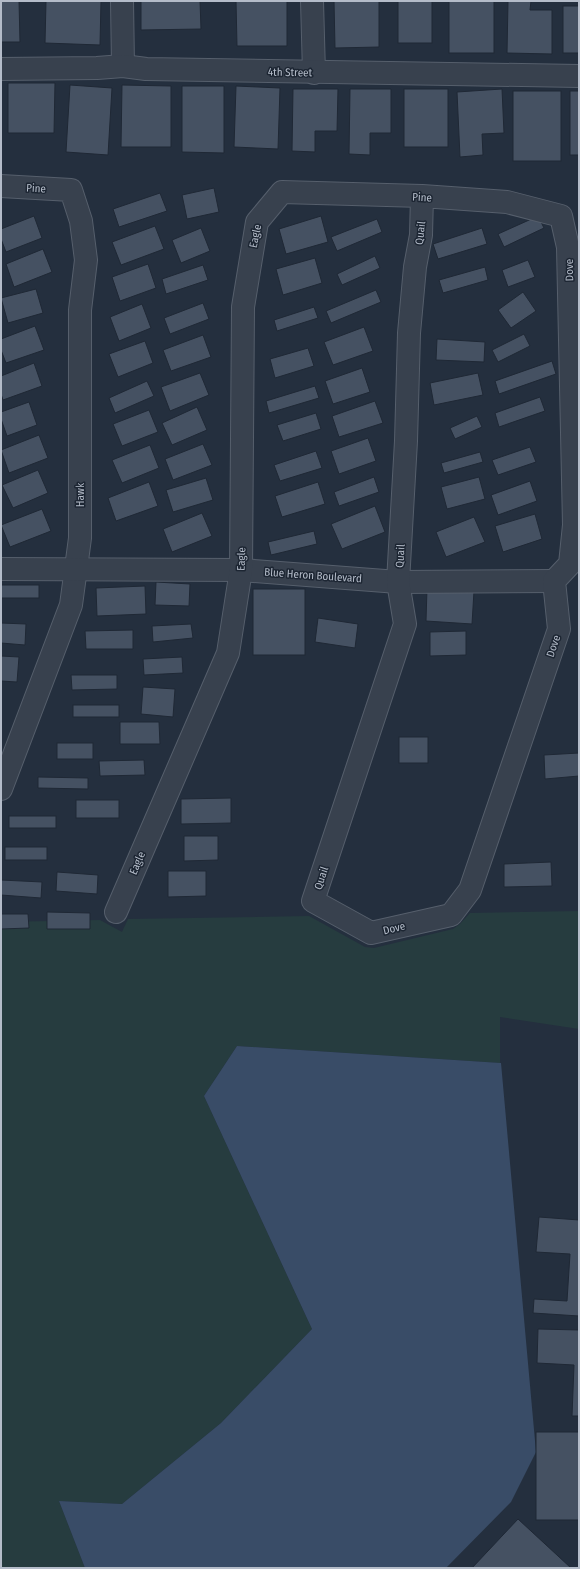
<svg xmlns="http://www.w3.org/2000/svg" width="580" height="1569" font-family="'Fira Sans Condensed',sans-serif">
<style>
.green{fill:#263c3f}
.water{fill:#394c67}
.building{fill:#455162;stroke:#1f2835}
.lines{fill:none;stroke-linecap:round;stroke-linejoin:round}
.minor-casing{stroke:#565f6c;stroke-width:24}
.minor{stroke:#38414e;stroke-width:22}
.labels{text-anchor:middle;stroke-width:3;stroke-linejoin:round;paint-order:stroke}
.street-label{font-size:11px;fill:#b4bcc9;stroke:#1d2633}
</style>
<rect width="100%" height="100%" fill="#242f3e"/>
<path class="green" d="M 579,911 L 579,1029 L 500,1017 L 500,1063 L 237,1046 L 204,1096 L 312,1329 L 221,1423 L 122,1504 L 59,1501 L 85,1568 L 1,1568 L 1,922 L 100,920 L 122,932 L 128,919 L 309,916 L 365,947 L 374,948 L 453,929 L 460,924 L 470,913 Z"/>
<path class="water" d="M 237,1046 L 501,1063 L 536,1452 L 511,1502 L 446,1568 L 85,1568 L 59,1501 L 122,1504 L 221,1423 L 312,1329 L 204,1096 Z"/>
<g class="building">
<path d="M 1,1 L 19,1 L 20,42 L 1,42 Z"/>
<path d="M 46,1 L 101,1 L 100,45 L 45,43 Z"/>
<path d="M 141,1 L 200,1 L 201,29 L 141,30 Z"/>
<path d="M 236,1 L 287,1 L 287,46 L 237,46 Z"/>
<path d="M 334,1 L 379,1 L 379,47 L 335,48 Z"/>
<rect x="398" y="1" width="34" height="42"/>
<rect x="449" y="1" width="45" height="52"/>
<path d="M 508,1 L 531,1 L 530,10 L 552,10 L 552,54 L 507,53 Z"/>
<rect x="563" y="6" width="16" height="47"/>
<path d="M 8,83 L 55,83 L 54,133 L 8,133 Z"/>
<path d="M 70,85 L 112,88 L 108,155 L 66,152 Z"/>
<path d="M 122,85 L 171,86 L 171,147 L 121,147 Z"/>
<path d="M 182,86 L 224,86 L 224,153 L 182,152 Z"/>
<path d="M 236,86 L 280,88 L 278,149 L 234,147 Z"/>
<path d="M 293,89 L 338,89 L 337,131 L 315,131 L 315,152 L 292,151 Z"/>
<path d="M 350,89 L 391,89 L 391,133 L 370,133 L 370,155 L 349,154 Z"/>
<rect x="404" y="89" width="44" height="58"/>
<path d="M 502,89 L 504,133 L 482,134 L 483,155 L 460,157 L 457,92 Z"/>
<rect x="513" y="91" width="48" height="70"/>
<rect x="570" y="91" width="9" height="64"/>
<path d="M 214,188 L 219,212 L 187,219 L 182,195 Z"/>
<path d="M 160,193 L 167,211 L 119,227 L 113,209 Z"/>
<path d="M 34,216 L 42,238 L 6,252 L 1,239 L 1,229 Z"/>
<path d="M 321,216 L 328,242 L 286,254 L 279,229 Z"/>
<path d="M 538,216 L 544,228 L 504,247 L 498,234 Z"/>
<path d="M 377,219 L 382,232 L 337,251 L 331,237 Z"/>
<path d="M 155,226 L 164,249 L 121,265 L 112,242 Z"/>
<path d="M 201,228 L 210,251 L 181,263 L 172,240 Z"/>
<path d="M 482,228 L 487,244 L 438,259 L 433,244 Z"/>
<path d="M 43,249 L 52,272 L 14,287 L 6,264 Z"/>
<path d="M 375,256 L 380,268 L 342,285 L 337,274 Z"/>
<path d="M 315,258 L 322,283 L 283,295 L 276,269 Z"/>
<path d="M 528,260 L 535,277 L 508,287 L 502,270 Z"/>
<path d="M 148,264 L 156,288 L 120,301 L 112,277 Z"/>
<path d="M 203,265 L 208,280 L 166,294 L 162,279 Z"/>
<path d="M 485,267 L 488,280 L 443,293 L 439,280 Z"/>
<path d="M 36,289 L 43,313 L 8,323 L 1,298 Z"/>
<path d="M 376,290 L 381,302 L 331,323 L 326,311 Z"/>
<path d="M 523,292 L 536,311 L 511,328 L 498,310 Z"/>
<path d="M 203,303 L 209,319 L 170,334 L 164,318 Z"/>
<path d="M 142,304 L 151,328 L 119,341 L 110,317 Z"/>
<path d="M 314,307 L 318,318 L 277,331 L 274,320 Z"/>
<path d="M 35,326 L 44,350 L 6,363 L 1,350 L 1,339 Z"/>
<path d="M 364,327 L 373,351 L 333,365 L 324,342 Z"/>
<path d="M 524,334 L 530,346 L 498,362 L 492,350 Z"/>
<path d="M 203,335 L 211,357 L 171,371 L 163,350 Z"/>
<path d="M 437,339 L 485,342 L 484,362 L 436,360 Z"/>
<path d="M 145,341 L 153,363 L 118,377 L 109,354 Z"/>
<path d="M 308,348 L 314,366 L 275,378 L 270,359 Z"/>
<path d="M 552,361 L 556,374 L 499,394 L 495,381 Z"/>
<path d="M 34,363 L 42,386 L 3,400 L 1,394 L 1,376 Z"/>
<path d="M 362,368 L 370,392 L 333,404 L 325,381 Z"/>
<path d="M 200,373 L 209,395 L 170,411 L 161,387 Z"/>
<path d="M 478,373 L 483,395 L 434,405 L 430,383 Z"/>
<path d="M 147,381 L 154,396 L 115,413 L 109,398 Z"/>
<path d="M 315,386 L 319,398 L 269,413 L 266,401 Z"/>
<path d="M 540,397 L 545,411 L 499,427 L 495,413 Z"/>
<path d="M 375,401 L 383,423 L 339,437 L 332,416 Z"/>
<path d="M 29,402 L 37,425 L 7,436 L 1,419 L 1,412 Z"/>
<path d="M 197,407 L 207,430 L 172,445 L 162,423 Z"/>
<path d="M 149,410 L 158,432 L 122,446 L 113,424 Z"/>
<path d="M 316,413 L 321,429 L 283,441 L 277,425 Z"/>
<path d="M 477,416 L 482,427 L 455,439 L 450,428 Z"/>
<path d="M 39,435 L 48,458 L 9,473 L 1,450 Z"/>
<path d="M 368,438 L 376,461 L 339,474 L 331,451 Z"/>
<path d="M 203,444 L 212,465 L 173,480 L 165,459 Z"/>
<path d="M 150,445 L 159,468 L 122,483 L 112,460 Z"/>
<path d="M 530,447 L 536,462 L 498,475 L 492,460 Z"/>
<path d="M 316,451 L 322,468 L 280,481 L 274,465 Z"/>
<path d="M 480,452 L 483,462 L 444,473 L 441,463 Z"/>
<path d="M 38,470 L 48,493 L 13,508 L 2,485 Z"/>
<path d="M 374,477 L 379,492 L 339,506 L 334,492 Z"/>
<path d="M 479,477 L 485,499 L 447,509 L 441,487 Z"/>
<path d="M 206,478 L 213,500 L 173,512 L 166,490 Z"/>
<path d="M 530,481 L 537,501 L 498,515 L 491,495 Z"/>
<path d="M 149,482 L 158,506 L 116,521 L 108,498 Z"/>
<path d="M 318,482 L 325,504 L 282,517 L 275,496 Z"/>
<path d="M 375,506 L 385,532 L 342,549 L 331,524 Z"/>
<path d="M 42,509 L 51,531 L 10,547 L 1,525 Z"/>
<path d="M 202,513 L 212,536 L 172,552 L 163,529 Z"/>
<path d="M 535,514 L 542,539 L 503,552 L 495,526 Z"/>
<path d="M 474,517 L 485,542 L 446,557 L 436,532 Z"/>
<path d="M 314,531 L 317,544 L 271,555 L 268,542 Z"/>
<path d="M 156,582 L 190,584 L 189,606 L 155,605 Z"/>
<rect x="1" y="585" width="38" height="13"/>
<path d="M 145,586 L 146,614 L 97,616 L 96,588 Z"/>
<path d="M 427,588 L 474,591 L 472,624 L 426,621 Z"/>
<rect x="253" y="589" width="52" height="66"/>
<path d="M 318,618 L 358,624 L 355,648 L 315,642 Z"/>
<path d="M 1,623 L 26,624 L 25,645 L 1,643 Z"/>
<path d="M 191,624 L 193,638 L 153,642 L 152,626 Z"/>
<path d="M 133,630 L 133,649 L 86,649 L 85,631 Z"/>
<path d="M 466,631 L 466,655 L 430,656 L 430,632 Z"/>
<path d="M 1,656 L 19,657 L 17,682 L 1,681 Z"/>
<path d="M 182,657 L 183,673 L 144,675 L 143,659 Z"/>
<path d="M 71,675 L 117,675 L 117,689 L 72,690 Z"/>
<path d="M 143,687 L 175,689 L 173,717 L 141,714 Z"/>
<rect x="73" y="705" width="46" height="12"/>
<path d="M 120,722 L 159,722 L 160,744 L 120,744 Z"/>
<rect x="399" y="737" width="29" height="26"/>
<rect x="57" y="743" width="36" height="16"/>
<path d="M 579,753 L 579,776 L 545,779 L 544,755 Z"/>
<path d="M 144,760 L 145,775 L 100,776 L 99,761 Z"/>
<path d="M 38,777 L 88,778 L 88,789 L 38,788 Z"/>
<path d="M 231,798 L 231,823 L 181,824 L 181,799 Z"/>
<rect x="76" y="800" width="43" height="18"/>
<rect x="9" y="816" width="47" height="12"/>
<path d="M 184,836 L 218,836 L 218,860 L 184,861 Z"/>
<rect x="5" y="847" width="42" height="13"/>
<path d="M 551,862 L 552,886 L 504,887 L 504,864 Z"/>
<path d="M 168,871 L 206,871 L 206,896 L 168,897 Z"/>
<path d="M 57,872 L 98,875 L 97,894 L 56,891 Z"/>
<path d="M 1,880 L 42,882 L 41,898 L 1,895 Z"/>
<path d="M 47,912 L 90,913 L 90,929 L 47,929 Z"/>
<path d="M 1,914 L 28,914 L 29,928 L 1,929 Z"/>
<path d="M 539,1217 L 579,1220 L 579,1316 L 533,1313 L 534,1299 L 567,1301 L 570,1254 L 536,1252 Z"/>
<path d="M 538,1329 L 579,1330 L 579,1416 L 572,1416 L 574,1365 L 537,1363 Z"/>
<rect x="536" y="1432" width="43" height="88"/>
<path d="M 518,1519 L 571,1568 L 472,1568 Z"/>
</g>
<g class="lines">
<g class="minor-casing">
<g id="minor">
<path d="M 122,1 L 123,66"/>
<path d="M 312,1 L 314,73"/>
<path d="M 1,69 L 97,68 L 123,66 L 146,69 L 579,76"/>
<path d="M 1,186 L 71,190 L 81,221 L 86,260 L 80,310 L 80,538 L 76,568 L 71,605 L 1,789"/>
<path d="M 1,569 L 241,570 L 398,582 L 554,581"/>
<path d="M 116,912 L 228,653 L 241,570 L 243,307 L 257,222 L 282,192 L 422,196 L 507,202 L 561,216 L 568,247 L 574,525 L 570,564 L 554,581 L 559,629 L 470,890 L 451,915 L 371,933 L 313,901 L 405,624 L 398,582 L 406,441 L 409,333 L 415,267 L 421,235 L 422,196"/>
</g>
</g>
<use href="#minor" class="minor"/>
</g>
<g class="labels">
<g class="street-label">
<text transform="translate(290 72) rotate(1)" y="4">4th Street</text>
<text transform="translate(36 188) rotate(3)" y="4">Pine</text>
<text transform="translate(422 197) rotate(3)" y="4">Pine</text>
<text transform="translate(420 233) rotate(-84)" y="4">Quail</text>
<text transform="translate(255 236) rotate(-78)" y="4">Eagle</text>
<text transform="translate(569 270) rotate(-91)" y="4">Dove</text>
<text transform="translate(80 495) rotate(-90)" y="4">Hawk</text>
<text transform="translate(400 556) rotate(-87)" y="4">Quail</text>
<text transform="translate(241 559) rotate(-88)" y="4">Eagle</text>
<text transform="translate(313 575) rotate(4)" y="4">Blue Heron Boulevard</text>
<text transform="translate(553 646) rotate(-71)" y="4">Dove</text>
<text transform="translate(137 863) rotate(-67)" y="4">Eagle</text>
<text transform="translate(321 878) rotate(-72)" y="4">Quail</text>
<text transform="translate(394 928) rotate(-13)" y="4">Dove</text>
</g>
</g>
<rect width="580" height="1569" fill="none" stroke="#b4bcc9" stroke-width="4"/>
</svg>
